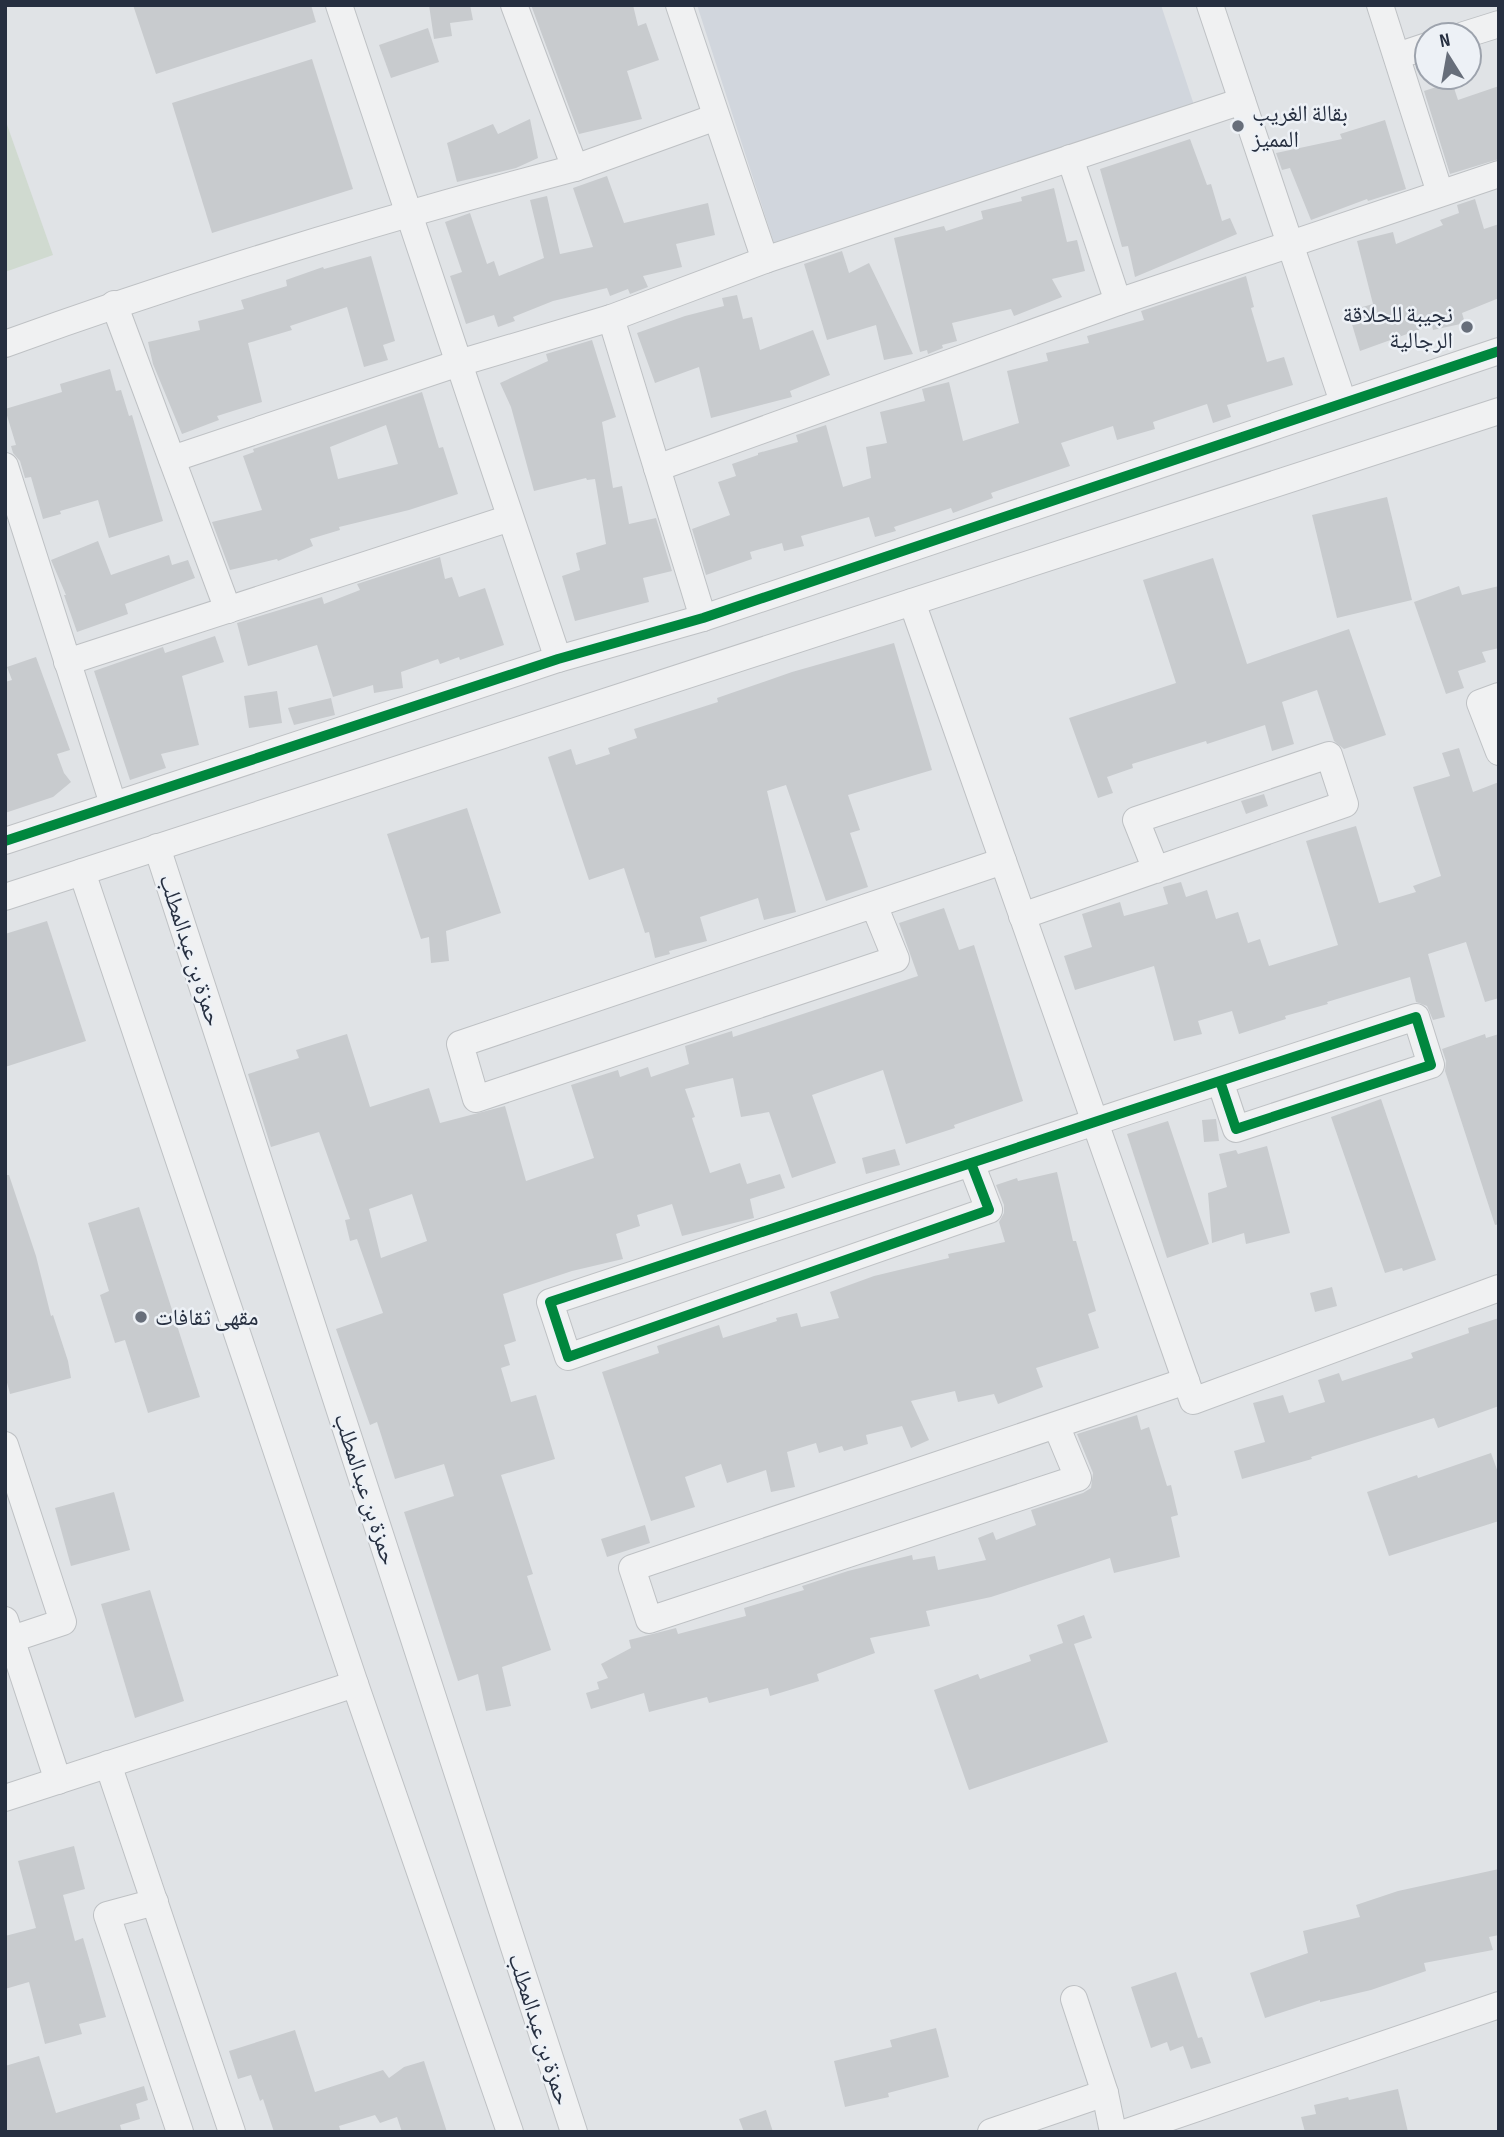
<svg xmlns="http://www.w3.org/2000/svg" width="1504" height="2137" font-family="'Sofia Sans Condensed','Noto Naskh Arabic',sans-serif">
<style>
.built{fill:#d1d6dd}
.green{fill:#d0dad0}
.building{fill:#c8cbce;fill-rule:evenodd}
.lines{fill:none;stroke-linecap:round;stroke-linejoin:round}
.minor-casing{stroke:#bec1c4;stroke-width:28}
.minor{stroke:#f0f1f2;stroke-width:26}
.cycleway-casing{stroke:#edf1f6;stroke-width:15}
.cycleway{stroke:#00873e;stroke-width:10}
.poi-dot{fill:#676e7a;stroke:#edf1f6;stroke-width:2.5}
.labels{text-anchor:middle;stroke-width:5;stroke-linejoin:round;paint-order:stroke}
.poi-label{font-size:23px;fill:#262f40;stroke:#edf1f6;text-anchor:start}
.street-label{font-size:23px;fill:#262f40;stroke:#edf1f6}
</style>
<rect width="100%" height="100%" fill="#e0e3e6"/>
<path class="built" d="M 697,5 L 1161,5 L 1195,108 L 774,243 Z"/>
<path class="green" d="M 5,119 L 53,255 L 5,272 Z"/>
<g class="building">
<path d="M 133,5 L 311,5 L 316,22 L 156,74 Z"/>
<path d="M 429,5 L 470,5 L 473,20 L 450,23 L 452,36 L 434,39 Z"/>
<path d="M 531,5 L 633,5 L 638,26 L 646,23 L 659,60 L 627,71 L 642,119 L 579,134 Z"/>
<path d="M 428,28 L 439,62 L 391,78 L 379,45 Z"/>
<path d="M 312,59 L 353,189 L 212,233 L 172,103 Z"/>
<path d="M 1452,82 L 1458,100 L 1499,86 L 1499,159 L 1450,174 L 1424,91 Z"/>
<path d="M 530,119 L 538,158 L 516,168 L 457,182 L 447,143 L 493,124 L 498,134 Z"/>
<path d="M 1385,120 L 1406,189 L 1368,201 L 1367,199 L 1311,220 L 1290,168 L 1282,170 L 1276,153 L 1342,139 L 1340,134 Z"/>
<path d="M 1190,139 L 1207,185 L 1211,184 L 1222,221 L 1230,218 L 1237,234 L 1135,277 L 1128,246 L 1122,247 L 1100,169 Z"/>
<path d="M 607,176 L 624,223 L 708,203 L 715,235 L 676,244 L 682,267 L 643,276 L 648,287 L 630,294 L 628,289 L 610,296 L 607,288 L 553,301 L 513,317 L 515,321 L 498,327 L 494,315 L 466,324 L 450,276 L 462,272 L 445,222 L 470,213 L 487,264 L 494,261 L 499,276 L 544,258 L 530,200 L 547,196 L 560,254 L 593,247 L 573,188 Z"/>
<path d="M 1054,188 L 1067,242 L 1077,240 L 1085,271 L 1052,279 L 1062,297 L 1014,316 L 1011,309 L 952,323 L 957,341 L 942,345 L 943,348 L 928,354 L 927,350 L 920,352 L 894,238 L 944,226 L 946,231 L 983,219 L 981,211 L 1022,201 L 1021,197 Z"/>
<path d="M 1475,199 L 1484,229 L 1499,224 L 1499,298 L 1462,313 L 1465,323 L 1433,330 L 1432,325 L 1360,351 L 1348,311 L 1373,304 L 1357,241 L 1393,232 L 1396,244 L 1443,225 L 1440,220 L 1459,213 L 1457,205 Z"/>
<path d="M 842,251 L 849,273 L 869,263 L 913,354 L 884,360 L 876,325 L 827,340 L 804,264 Z"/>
<path d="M 371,256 L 395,341 L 383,345 L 388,360 L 364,367 L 347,307 L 290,326 L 292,330 L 248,343 L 262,402 L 217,416 L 219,420 L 182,434 L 153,364 L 148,342 L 200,330 L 198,321 L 244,309 L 241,300 L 287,286 L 286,280 L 323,267 L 324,269 Z"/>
<path d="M 1246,276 L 1254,307 L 1251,308 L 1267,362 L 1284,357 L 1293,385 L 1227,405 L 1231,417 L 1213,423 L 1207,404 L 1153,422 L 1155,429 L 1117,440 L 1113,426 L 1061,443 L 1070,466 L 991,493 L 993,498 L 953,513 L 951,508 L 894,527 L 896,531 L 875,537 L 869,517 L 801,536 L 804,546 L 784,551 L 782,543 L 750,552 L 752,559 L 706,575 L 692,529 L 730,515 L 718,482 L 736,476 L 732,464 L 758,455 L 758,453 L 798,442 L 796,435 L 826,425 L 843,487 L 871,478 L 866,447 L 887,443 L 880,412 L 925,401 L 922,389 L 949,382 L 963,441 L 1019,423 L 1007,371 L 1048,361 L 1046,353 L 1089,343 L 1087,336 L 1144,320 L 1141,311 Z"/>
<path d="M 737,295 L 743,319 L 752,317 L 760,350 L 813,330 L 830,375 L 790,391 L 792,397 L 711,418 L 699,367 L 655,383 L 637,333 L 685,316 L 724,306 L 722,298 Z"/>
<path d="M 592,340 L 616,417 L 602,422 L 613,488 L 622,486 L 629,524 L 656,518 L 672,571 L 643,578 L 649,602 L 575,621 L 562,576 L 580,570 L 576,553 L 606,544 L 595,479 L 587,480 L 586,478 L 534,491 L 511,407 L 500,383 L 548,361 L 546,354 Z"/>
<path d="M 110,369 L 116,391 L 121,390 L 129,416 L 132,415 L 163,521 L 109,538 L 98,500 L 60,511 L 61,514 L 43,519 L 31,477 L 25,478 L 20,461 L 13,453 L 11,446 L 16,445 L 5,409 L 62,392 L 60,384 Z"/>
<path d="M 422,392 L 439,448 L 443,447 L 458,494 L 409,510 L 339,527 L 340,530 L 310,539 L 313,546 L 278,561 L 277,559 L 230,570 L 212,522 L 262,510 L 243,456 L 254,452 L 253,449 ZM 386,425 L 398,464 L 338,479 L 330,447 Z"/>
<path d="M 1387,497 L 1412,600 L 1337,618 L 1312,515 Z"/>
<path d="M 98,541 L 111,575 L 169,555 L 172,565 L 188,560 L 195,578 L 125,604 L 128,614 L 77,632 L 64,595 L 66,595 L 51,560 Z"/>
<path d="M 440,557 L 445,579 L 452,577 L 459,597 L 485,588 L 504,645 L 460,660 L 459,657 L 440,664 L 438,659 L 401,672 L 403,688 L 374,693 L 373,685 L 333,697 L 317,645 L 248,666 L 237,623 L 322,597 L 324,604 L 360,590 L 357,584 Z"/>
<path d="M 1213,558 L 1247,664 L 1349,629 L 1386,735 L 1344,749 L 1334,741 L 1317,690 L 1282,702 L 1294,744 L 1272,751 L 1265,725 L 1207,744 L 1206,741 L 1132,764 L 1133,768 L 1107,777 L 1113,793 L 1098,798 L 1069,718 L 1176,683 L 1143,580 Z"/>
<path d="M 1459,586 L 1462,595 L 1499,586 L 1499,648 L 1482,652 L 1486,662 L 1458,671 L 1464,688 L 1446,694 L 1414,602 Z"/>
<path d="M 215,636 L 224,662 L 182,676 L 199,745 L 161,754 L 166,768 L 130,780 L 94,671 L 163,647 L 165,653 Z"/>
<path d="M 894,643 L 932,770 L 848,795 L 860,830 L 850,833 L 868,887 L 826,901 L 786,785 L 767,791 L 796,912 L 764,920 L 758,898 L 700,917 L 707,941 L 669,951 L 670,954 L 655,958 L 649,932 L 645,933 L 624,868 L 589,880 L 548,757 L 571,749 L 576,765 L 610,754 L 608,748 L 637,738 L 634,729 L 718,702 L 717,698 L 792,672 Z"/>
<path d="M 36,657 L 70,750 L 57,754 L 64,773 L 71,782 L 53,797 L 5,813 L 5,682 L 12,680 L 7,667 Z"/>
<path d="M 277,691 L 282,723 L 249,728 L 244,696 Z"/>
<path d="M 331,698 L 335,715 L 294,725 L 288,708 Z"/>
<path d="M 1459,748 L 1473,792 L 1499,782 L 1499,998 L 1485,1002 L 1466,942 L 1428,954 L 1445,1017 L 1433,1020 L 1427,1006 L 1416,1002 L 1410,977 L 1327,1002 L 1328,1004 L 1285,1016 L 1286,1019 L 1239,1034 L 1232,1011 L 1198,1021 L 1202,1034 L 1174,1041 L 1154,966 L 1075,990 L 1064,956 L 1092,947 L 1082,914 L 1120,902 L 1124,916 L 1168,904 L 1163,887 L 1181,882 L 1186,897 L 1207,890 L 1216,919 L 1238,912 L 1248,943 L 1260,939 L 1269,966 L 1338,945 L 1306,841 L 1356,826 L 1379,903 L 1416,892 L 1413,886 L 1441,876 L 1413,787 L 1450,776 L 1442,753 Z"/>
<path d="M 1264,794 L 1268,806 L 1246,814 L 1241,801 Z"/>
<path d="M 467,808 L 501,913 L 446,931 L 449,961 L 431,963 L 429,937 L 421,939 L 387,834 Z"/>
<path d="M 944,908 L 959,950 L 974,945 L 1023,1101 L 954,1125 L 955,1128 L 906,1144 L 883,1070 L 812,1095 L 836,1163 L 792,1178 L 769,1112 L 741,1117 L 733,1078 L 685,1089 L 695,1117 L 692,1118 L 710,1173 L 740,1163 L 747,1184 L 780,1174 L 785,1188 L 750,1199 L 754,1218 L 682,1236 L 672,1204 L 637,1215 L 640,1226 L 616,1234 L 623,1259 L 572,1271 L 503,1294 L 516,1341 L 504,1345 L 510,1365 L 501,1368 L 511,1402 L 536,1395 L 555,1459 L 501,1475 L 533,1574 L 527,1576 L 551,1650 L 502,1667 L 511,1706 L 486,1711 L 478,1674 L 458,1681 L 404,1512 L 454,1496 L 444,1464 L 395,1479 L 377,1422 L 370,1425 L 336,1329 L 383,1313 L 357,1239 L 350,1241 L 345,1220 L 350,1219 L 319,1132 L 271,1147 L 248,1074 L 299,1058 L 296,1050 L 347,1034 L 370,1107 L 429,1088 L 440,1123 L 505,1106 L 526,1181 L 594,1158 L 571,1085 L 618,1070 L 620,1077 L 648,1067 L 651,1077 L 689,1064 L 685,1046 L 732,1031 L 733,1037 L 918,976 L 899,923 ZM 412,1194 L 427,1241 L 381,1258 L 369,1209 Z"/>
<path d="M 47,921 L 86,1041 L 5,1067 L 5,934 Z"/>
<path d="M 1485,1034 L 1486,1038 L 1499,1034 L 1499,1224 L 1495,1225 L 1445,1071 L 1446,1061 L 1442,1049 Z"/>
<path d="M 1381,1099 L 1436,1260 L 1403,1271 L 1402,1268 L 1385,1273 L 1331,1117 Z"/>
<path d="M 1216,1119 L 1219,1141 L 1204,1142 L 1202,1120 Z"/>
<path d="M 1168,1121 L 1209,1244 L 1167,1258 L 1127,1134 Z"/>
<path d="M 1267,1146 L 1290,1233 L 1246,1244 L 1244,1233 L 1212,1243 L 1208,1193 L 1227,1187 L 1219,1154 L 1236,1150 L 1238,1154 Z"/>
<path d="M 895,1149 L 900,1165 L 866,1174 L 862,1158 Z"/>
<path d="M 1057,1172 L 1073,1241 L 1076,1241 L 1096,1311 L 1088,1314 L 1099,1348 L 1036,1368 L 1043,1387 L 998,1404 L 994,1394 L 958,1402 L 955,1391 L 911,1401 L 929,1440 L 911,1448 L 902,1426 L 866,1435 L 868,1444 L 844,1451 L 842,1446 L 819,1453 L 816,1443 L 787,1452 L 795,1487 L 771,1492 L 766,1470 L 727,1483 L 721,1464 L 685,1477 L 695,1507 L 651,1521 L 602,1372 L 659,1353 L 657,1346 L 719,1325 L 723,1338 L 777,1321 L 776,1318 L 797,1313 L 801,1327 L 839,1318 L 830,1292 L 874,1276 L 949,1258 L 948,1254 L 1005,1242 L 999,1222 L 1004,1213 L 1004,1205 L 996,1185 L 1017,1178 L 1018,1181 Z"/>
<path d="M 5,1175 L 9,1175 L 36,1256 L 51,1316 L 53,1315 L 68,1361 L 71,1378 L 10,1394 L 5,1375 Z"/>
<path d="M 139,1207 L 200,1397 L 148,1413 L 125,1340 L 115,1343 L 100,1295 L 109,1291 L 88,1223 Z"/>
<path d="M 1332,1287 L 1337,1306 L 1315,1312 L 1310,1293 Z"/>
<path d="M 1499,1318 L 1499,1406 L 1438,1428 L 1434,1418 L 1311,1457 L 1312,1459 L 1242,1479 L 1234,1451 L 1265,1442 L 1253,1403 L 1283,1395 L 1289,1413 L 1325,1402 L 1318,1380 L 1339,1373 L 1342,1381 L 1413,1358 L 1411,1353 L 1469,1333 L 1468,1328 Z"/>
<path d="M 1137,1415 L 1141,1430 L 1149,1427 L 1167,1486 L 1171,1485 L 1178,1515 L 1171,1517 L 1180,1557 L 1114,1573 L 1110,1558 L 991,1597 L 926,1611 L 930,1626 L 870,1638 L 875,1653 L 817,1674 L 819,1681 L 770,1696 L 768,1688 L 709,1703 L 707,1697 L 649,1712 L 644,1693 L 591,1709 L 586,1693 L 599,1689 L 597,1682 L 608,1678 L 601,1664 L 631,1648 L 629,1640 L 676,1628 L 678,1634 L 746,1616 L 744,1608 L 804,1590 L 802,1586 L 848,1571 L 912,1555 L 913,1560 L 935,1556 L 938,1570 L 986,1560 L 978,1538 L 993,1532 L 996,1540 L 1036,1525 L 1031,1510 L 1083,1493 L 1091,1488 L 1093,1473 L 1077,1434 Z"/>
<path d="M 1491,1453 L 1499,1475 L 1499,1521 L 1389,1556 L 1367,1492 L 1417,1475 L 1418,1478 Z"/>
<path d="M 114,1492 L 130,1550 L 71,1566 L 55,1508 Z"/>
<path d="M 645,1525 L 650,1543 L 607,1557 L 601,1539 Z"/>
<path d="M 150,1590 L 184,1701 L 135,1718 L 101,1604 Z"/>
<path d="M 1084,1615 L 1092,1638 L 1074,1644 L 1108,1742 L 969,1790 L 934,1690 L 978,1674 L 980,1679 L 1031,1661 L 1029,1655 L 1063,1643 L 1057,1625 Z"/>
<path d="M 74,1846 L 85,1889 L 63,1895 L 75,1941 L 83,1938 L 106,2017 L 79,2024 L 82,2034 L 45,2044 L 29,1982 L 5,1989 L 5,1936 L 36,1928 L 18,1861 Z"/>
<path d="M 1499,1869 L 1499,1935 L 1489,1937 L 1493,1950 L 1424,1963 L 1426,1971 L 1371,1990 L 1320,2002 L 1320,2000 L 1265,2018 L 1250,1973 L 1308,1953 L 1303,1931 L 1360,1917 L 1356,1905 L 1398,1891 Z"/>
<path d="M 1176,1972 L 1198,2038 L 1202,2037 L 1211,2063 L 1191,2069 L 1183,2046 L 1170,2051 L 1167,2042 L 1151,2048 L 1131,1987 Z"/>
<path d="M 936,2028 L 949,2077 L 888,2093 L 889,2097 L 845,2107 L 834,2061 L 892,2047 L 890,2040 Z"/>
<path d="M 295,2030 L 315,2092 L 383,2070 L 389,2078 L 404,2067 L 424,2061 L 447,2132 L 402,2132 L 397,2117 L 380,2123 L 375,2115 L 339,2126 L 341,2132 L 274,2132 L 263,2099 L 260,2101 L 251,2075 L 238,2079 L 229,2051 Z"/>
<path d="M 39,2056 L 56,2113 L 144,2086 L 148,2100 L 136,2104 L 140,2119 L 120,2125 L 122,2132 L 5,2132 L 5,2066 Z"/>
<path d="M 1398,2089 L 1408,2132 L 1305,2132 L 1301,2117 L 1316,2114 L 1314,2105 L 1348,2097 L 1349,2100 Z"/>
<path d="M 766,2110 L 773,2132 L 744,2132 L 739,2119 Z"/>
</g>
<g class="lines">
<g class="minor-casing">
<g id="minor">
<path d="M 339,5 L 558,659"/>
<path d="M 514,5 L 575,168 L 716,117"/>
<path d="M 679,5 L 765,260"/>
<path d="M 1210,5 L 1343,402"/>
<path d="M 1380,5 L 1440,193"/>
<path d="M 1464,35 L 1499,24"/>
<path d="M 1397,56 L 1427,46"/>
<path d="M 1070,158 L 1118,302"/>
<path d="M 114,304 L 228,610"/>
<path d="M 611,318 L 703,618"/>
<path d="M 5,344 C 192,276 383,219 575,168"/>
<path d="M 172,459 L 459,363 L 611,318 L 765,260 L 1242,101"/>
<path d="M 5,466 L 113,804"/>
<path d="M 657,468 L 1118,302 L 1499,174"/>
<path d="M 912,602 L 1193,1401 L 1499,1288"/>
<path d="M 67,662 L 510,518"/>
<path d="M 1499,696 L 1480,703 L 1499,752"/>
<path d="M 5,841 L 558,659 L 703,618 L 1499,351"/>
<path d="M 157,847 L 574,2132"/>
<path d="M 82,872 L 355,1684 L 510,2132"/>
<path d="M 5,897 L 1499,411"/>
<path d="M 874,905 L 896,959 L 476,1099 L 460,1044 L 1003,861"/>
<path d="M 1022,916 L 1345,804 L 1329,755 L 1136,820 L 1156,870"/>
<path d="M 971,1163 L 989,1210 L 568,1357 L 550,1302 C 839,1206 1127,1111 1416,1017 L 1431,1065 L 1236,1129 L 1220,1081"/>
<path d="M 1056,1425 L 1078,1478 L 649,1620 L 632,1568 L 1186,1381"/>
<path d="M 5,1445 L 63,1622 L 12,1639"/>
<path d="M 5,1620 L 58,1781"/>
<path d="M 108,1764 L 232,2132"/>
<path d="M 5,1798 L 355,1684"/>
<path d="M 155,1902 L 107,1915 L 180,2132"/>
<path d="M 1074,1999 L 1105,2093 L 1113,2132"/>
<path d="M 991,2132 L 1105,2093"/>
<path d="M 1127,2132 L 1499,2005"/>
</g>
</g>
<use href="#minor" class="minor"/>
<g class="cycleway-casing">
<g id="cycleway">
<path d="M 5,841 L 558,659 L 703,618 L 1499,351"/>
<path d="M 971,1163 L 989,1210 L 568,1357 L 550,1302 C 839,1206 1127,1111 1416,1017 L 1431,1065 L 1236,1129 L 1220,1081"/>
</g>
</g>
<use href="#cycleway" class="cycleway"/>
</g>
<g class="poi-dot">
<circle cx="1238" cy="126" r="7"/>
<circle cx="1467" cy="327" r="7"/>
<circle cx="141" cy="1317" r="7"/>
</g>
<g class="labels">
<g class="poi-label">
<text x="1252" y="121">بقالة الغريب<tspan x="1252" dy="26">المميز</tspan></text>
<text x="1453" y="322" text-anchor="end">نجيبة للحلاقة<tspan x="1453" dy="26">الرجالية</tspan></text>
<text x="155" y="1325">مقهى ثقافات</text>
</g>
<g class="street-label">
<text transform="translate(191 950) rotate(72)" y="8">حمزة بن عبدالمطلب</text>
<text transform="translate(366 1489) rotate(72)" y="8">حمزة بن عبدالمطلب</text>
<text transform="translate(540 2029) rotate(72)" y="8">حمزة بن عبدالمطلب</text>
</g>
</g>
<rect width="1504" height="2137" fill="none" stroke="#262f40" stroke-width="14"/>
<g transform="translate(1448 56) rotate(349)"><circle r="33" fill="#edf1f6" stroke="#9da3ad" stroke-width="2"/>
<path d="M0-5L12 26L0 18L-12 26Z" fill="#676e7a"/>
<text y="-10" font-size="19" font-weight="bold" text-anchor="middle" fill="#262f40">N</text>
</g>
</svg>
